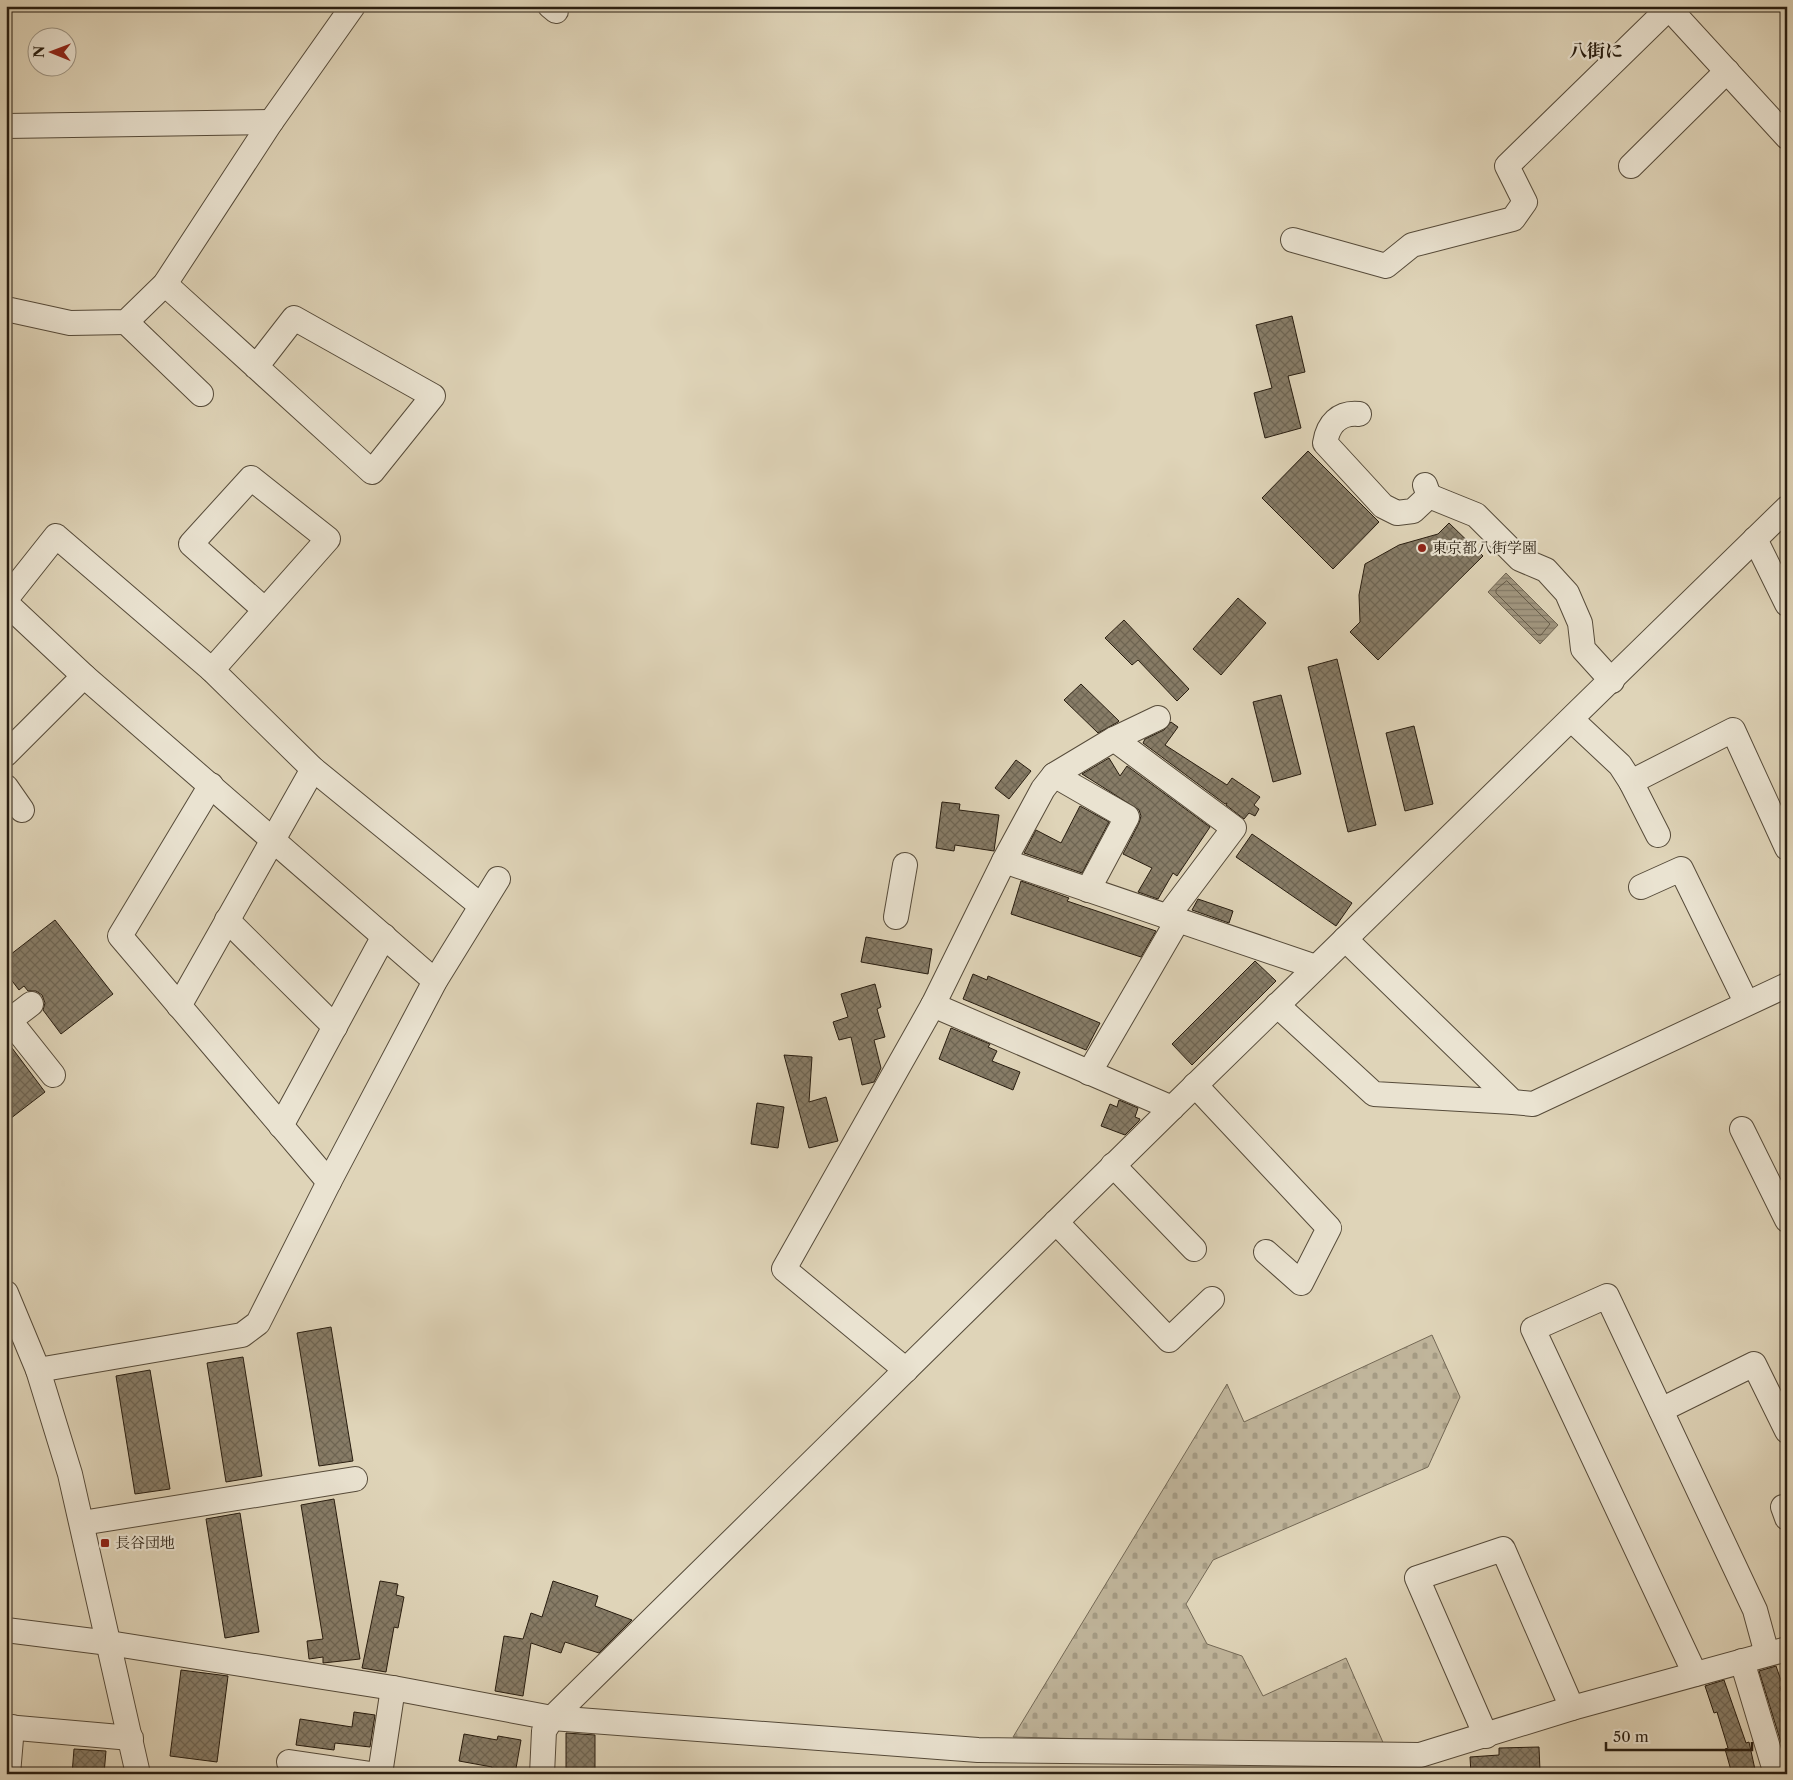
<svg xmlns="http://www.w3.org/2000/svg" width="1793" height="1780" font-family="'Libre Caslon Text','Noto Serif JP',serif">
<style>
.cemetery{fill:url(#cemetery-stones);stroke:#746956}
.water{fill:url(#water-rules);stroke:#716653}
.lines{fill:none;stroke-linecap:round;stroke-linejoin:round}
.shore{stroke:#645a48;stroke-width:1}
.building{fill:url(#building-cross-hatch);stroke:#281d10}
.minor-casing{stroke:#564b3a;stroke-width:26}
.minor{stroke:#eae3d1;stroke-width:24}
.poi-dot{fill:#8f2418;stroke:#eae3d1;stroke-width:2}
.labels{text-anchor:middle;stroke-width:4.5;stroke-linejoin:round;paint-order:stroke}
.poi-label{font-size:15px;fill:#281d10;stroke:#eae3d1;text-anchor:start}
.quarter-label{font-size:18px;font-weight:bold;fill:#281d10;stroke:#eae3d1}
</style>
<defs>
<pattern id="cemetery-stones" width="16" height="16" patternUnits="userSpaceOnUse" patternTransform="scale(1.25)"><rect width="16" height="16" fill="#c0b59b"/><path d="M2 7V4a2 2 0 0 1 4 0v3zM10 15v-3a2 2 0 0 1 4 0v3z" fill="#a59b84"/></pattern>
<pattern id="water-rules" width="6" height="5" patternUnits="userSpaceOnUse" patternTransform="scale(1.25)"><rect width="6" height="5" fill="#a1967f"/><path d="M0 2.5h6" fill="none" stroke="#837a67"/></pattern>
<pattern id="building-cross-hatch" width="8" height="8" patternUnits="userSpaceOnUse" patternTransform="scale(1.25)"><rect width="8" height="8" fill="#877c67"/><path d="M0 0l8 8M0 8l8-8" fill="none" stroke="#6e6553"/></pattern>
</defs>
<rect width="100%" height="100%" fill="#dfd4b8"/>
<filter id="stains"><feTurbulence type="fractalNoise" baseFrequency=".004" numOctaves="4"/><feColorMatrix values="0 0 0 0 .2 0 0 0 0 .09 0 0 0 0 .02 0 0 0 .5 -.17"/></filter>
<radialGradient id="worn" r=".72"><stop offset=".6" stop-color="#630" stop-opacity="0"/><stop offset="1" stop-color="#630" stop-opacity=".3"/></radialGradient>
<path class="cemetery" d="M 1432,1335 L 1460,1397 L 1428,1467 L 1213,1560 L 1186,1604 L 1207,1644 L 1242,1656 L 1263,1696 L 1346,1658 L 1385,1747 L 1013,1737 L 1227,1384 L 1244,1422 Z"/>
<path class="water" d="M 1506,573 L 1558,625 L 1540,644 L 1488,592 Z"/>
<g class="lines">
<path class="shore" d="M 1507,581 L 1550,624 L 1541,635 L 1538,635 L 1496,593 L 1496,590 Z"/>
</g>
<g class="building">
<path d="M 1292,316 L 1305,372 L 1288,376 L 1301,428 L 1265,438 L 1254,393 L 1272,388 L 1256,325 Z"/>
<path d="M 1308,451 L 1379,522 L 1333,569 L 1262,498 Z"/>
<path d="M 1449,523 L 1483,556 L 1378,660 L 1350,632 L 1360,622 L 1359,595 L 1365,564 L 1399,545 L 1438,534 Z"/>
<path d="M 1238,598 L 1266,623 L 1221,675 L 1193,649 Z"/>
<path d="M 1124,620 L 1189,689 L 1177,701 L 1138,660 L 1132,665 L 1105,638 Z"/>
<path d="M 1337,659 L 1376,825 L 1348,832 L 1308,667 Z"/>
<path d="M 1081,684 L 1119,721 L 1118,722 L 1098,733 L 1064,700 Z"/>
<path d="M 1281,695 L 1301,774 L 1273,782 L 1253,702 Z"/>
<path d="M 1171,722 L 1178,727 L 1165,745 L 1227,785 L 1232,778 L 1260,797 L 1254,805 L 1259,809 L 1255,816 L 1249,813 L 1244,819 L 1226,805 L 1227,803 L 1225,804 L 1143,743 L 1145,739 L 1164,730 Z"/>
<path d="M 1414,726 L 1433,804 L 1405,811 L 1386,733 Z"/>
<path d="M 1109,758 L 1120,776 L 1127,766 L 1210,827 L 1177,876 L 1173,873 L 1158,899 L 1138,892 L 1152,868 L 1123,854 L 1139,823 L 1141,816 L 1139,810 L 1082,774 Z"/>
<path d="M 1016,760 L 1031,771 L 1009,799 L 995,788 Z"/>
<path d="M 942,802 L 960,804 L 959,810 L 999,815 L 994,851 L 955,845 L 954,851 L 936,848 Z"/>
<path d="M 1080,806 L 1109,822 L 1082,873 L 1024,853 L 1036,830 L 1061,843 Z"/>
<path d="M 1252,834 L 1352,903 L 1336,926 L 1236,857 Z"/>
<path d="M 1021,881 L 1069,898 L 1067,901 L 1156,931 L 1141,957 L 1011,914 Z"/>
<path d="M 1198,899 L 1233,911 L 1229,923 L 1192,910 Z"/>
<path d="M 55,920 L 113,994 L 61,1034 L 43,1010 L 45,1003 L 42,995 L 36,991 L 28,991 L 24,986 L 19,990 L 6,973 L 6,958 Z"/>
<path d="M 866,937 L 932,949 L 928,974 L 861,962 Z"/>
<path d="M 1255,961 L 1276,981 L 1192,1065 L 1172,1044 Z"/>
<path d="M 973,974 L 987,980 L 988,976 L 1100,1023 L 1086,1050 L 963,999 Z"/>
<path d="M 875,984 L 881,1007 L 877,1009 L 885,1037 L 874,1040 L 881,1068 L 874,1082 L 862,1085 L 851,1037 L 839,1040 L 833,1022 L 848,1017 L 841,994 Z"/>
<path d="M 951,1028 L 990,1044 L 988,1047 L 997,1051 L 992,1061 L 1020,1072 L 1013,1090 L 939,1059 Z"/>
<path d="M 6,1040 L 45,1092 L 6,1122 Z"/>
<path d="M 784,1055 L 812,1057 L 809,1102 L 826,1097 L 838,1141 L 809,1148 Z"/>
<path d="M 1119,1100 L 1138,1108 L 1135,1117 L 1140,1119 L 1139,1121 L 1125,1135 L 1101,1126 L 1110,1104 L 1117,1107 Z"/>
<path d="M 757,1103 L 784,1107 L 778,1148 L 751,1144 Z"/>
<path d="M 331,1327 L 353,1461 L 319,1466 L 297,1333 Z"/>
<path d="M 243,1357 L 262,1476 L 226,1482 L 207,1363 Z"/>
<path d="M 150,1370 L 170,1489 L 135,1494 L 116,1376 Z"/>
<path d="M 334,1499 L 360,1659 L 323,1663 L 323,1657 L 309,1659 L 307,1641 L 323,1639 L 301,1505 Z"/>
<path d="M 240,1513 L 259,1632 L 225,1638 L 206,1519 Z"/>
<path d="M 380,1581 L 398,1584 L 396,1595 L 404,1597 L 398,1628 L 394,1627 L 386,1672 L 362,1668 Z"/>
<path d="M 553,1581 L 598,1596 L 595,1606 L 632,1620 L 599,1653 L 565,1642 L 561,1653 L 531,1643 L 523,1696 L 495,1691 L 504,1636 L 523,1639 L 531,1613 L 542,1617 Z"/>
<path d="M 1776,1666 L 1783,1686 L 1780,1687 L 1787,1708 L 1787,1748 L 1783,1749 L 1759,1671 Z"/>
<path d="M 181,1670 L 228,1676 L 217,1762 L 170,1756 Z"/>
<path d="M 1724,1680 L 1746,1743 L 1749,1742 L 1756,1774 L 1732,1774 L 1725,1749 L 1728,1748 L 1717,1712 L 1714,1713 L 1705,1686 Z"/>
<path d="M 354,1712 L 375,1715 L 370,1747 L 335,1743 L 334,1750 L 296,1745 L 300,1719 L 352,1727 Z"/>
<path d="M 566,1733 L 595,1735 L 595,1772 L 566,1772 Z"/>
<path d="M 464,1734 L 497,1740 L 498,1736 L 521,1740 L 515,1774 L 491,1774 L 492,1767 L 459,1761 Z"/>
<path d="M 1539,1747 L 1540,1771 L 1534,1771 L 1534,1774 L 1471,1774 L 1470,1757 L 1499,1755 L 1499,1748 Z"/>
<path d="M 74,1749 L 106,1751 L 104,1774 L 72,1774 Z"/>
</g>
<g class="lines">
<g class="minor-casing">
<g id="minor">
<path d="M 550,6 L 556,11"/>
<path d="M 1667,6 L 1787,137"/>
<path d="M 6,126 L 271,122"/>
<path d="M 1631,166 L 1727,71"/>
<path d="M 1293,240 L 1386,266 L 1412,245 L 1513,219 L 1525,202 L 1507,166 L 1669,8"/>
<path d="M 165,284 L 372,472 L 433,396 L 294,318 L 256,367"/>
<path d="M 6,309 L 70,323 L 126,322 L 165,284 L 271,122 L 353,6"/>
<path d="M 126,322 L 201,394"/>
<path d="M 1359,414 C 1339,412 1328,424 1325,443 L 1383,506 L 1397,513 L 1413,511 L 1429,496 L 1425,485"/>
<path d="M 1429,496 L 1476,515 L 1520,559 L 1546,570 L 1567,593 L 1580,623 L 1583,649 L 1612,681"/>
<path d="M 1755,539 L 1787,604"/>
<path d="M 6,599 L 56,536 L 212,670 L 313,769 L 480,905"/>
<path d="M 6,603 L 84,676 L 435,981"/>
<path d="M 212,670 L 328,539 L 251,478 L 191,544 L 265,610"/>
<path d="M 1572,720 L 1620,765 L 1631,782 L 1658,835"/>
<path d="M 1114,739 L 1234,828 L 1167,917"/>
<path d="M 6,754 L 84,676"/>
<path d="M 1054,775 L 1127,817 L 1088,890"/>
<path d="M 1631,782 L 1733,730 L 1787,848"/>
<path d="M 211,785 L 120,936 L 329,1182"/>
<path d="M 6,787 L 22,810"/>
<path d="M 1004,861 L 1316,967"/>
<path d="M 1641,887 L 1681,869 L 1746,1002"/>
<path d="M 896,917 L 905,865"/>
<path d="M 227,920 L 335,1027"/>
<path d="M 1345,939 L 1513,1102 L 1533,1104 L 1787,985"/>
<path d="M 933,1005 L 1172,1108"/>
<path d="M 1277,1005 L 1374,1094 L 1513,1102"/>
<path d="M 179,1006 L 313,769"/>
<path d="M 6,1016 L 53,1075"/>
<path d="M 10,1020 L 31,1004"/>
<path d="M 1089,1073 L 1178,920"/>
<path d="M 1195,1085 L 1329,1228 L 1301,1283 L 1266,1252"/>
<path d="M 281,1126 L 384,936"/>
<path d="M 1742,1129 L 1787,1220"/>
<path d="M 1113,1165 L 1194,1249"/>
<path d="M 1056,1222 L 1169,1340 L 1212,1299"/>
<path d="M 6,1293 L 38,1370 L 70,1474 L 138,1774"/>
<path d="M 38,1370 L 242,1335 L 258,1323 L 329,1182 L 435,981 L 498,879"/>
<path d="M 906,1370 L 784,1269 L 933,1005 L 1004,861 L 1043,789 L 1054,775 L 1114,739 L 1158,718"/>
<path d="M 1661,1410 L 1754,1364 L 1787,1431"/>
<path d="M 1783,1507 L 1787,1518"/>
<path d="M 82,1523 L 355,1479"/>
<path d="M 6,1630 L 109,1643 L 393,1688 L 552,1718 L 978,1750 L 1420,1755 L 1572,1708 L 1787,1649"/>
<path d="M 1742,1661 L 1773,1764"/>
<path d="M 1695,1674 L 1533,1329 L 1607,1296 L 1755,1610 L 1767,1654"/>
<path d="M 6,1727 L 131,1738"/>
<path d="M 1486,1736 L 1417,1578 L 1503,1549 L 1572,1708"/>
<path d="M 289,1762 L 371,1774"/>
<path d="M 8,1774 L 12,1727"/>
<path d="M 380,1774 L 393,1688"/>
<path d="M 542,1774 L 544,1731 L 552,1718 L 1172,1108 L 1787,508"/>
</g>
</g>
<use href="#minor" class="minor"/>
</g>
<g class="poi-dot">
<circle cx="1422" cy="548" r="5"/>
<rect x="100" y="1538" width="10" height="10" rx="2.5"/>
</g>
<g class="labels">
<g class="poi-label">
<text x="1432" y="553">東京都八街学園</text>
<text x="115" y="1548">長谷団地</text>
</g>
<g class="quarter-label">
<text x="1596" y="57">八街に</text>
</g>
</g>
<rect width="1793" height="1780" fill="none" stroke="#dfd4b8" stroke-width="25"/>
<rect x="8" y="8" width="1778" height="1765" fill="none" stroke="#281d10" stroke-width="2.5"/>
<rect x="12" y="12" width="1768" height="1755" fill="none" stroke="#281d10"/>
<g transform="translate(52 52) rotate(271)"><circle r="24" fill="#eae3d1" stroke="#9c9484"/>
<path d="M0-4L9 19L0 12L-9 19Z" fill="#8f2418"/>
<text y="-8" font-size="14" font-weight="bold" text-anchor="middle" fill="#281d10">N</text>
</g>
<path d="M1606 1742v8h146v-8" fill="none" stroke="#281d10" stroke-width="2.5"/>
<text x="1613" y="1742" font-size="15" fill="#281d10" stroke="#eae3d1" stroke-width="4" paint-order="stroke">50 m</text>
<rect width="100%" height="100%" filter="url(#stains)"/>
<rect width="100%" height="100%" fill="url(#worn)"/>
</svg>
